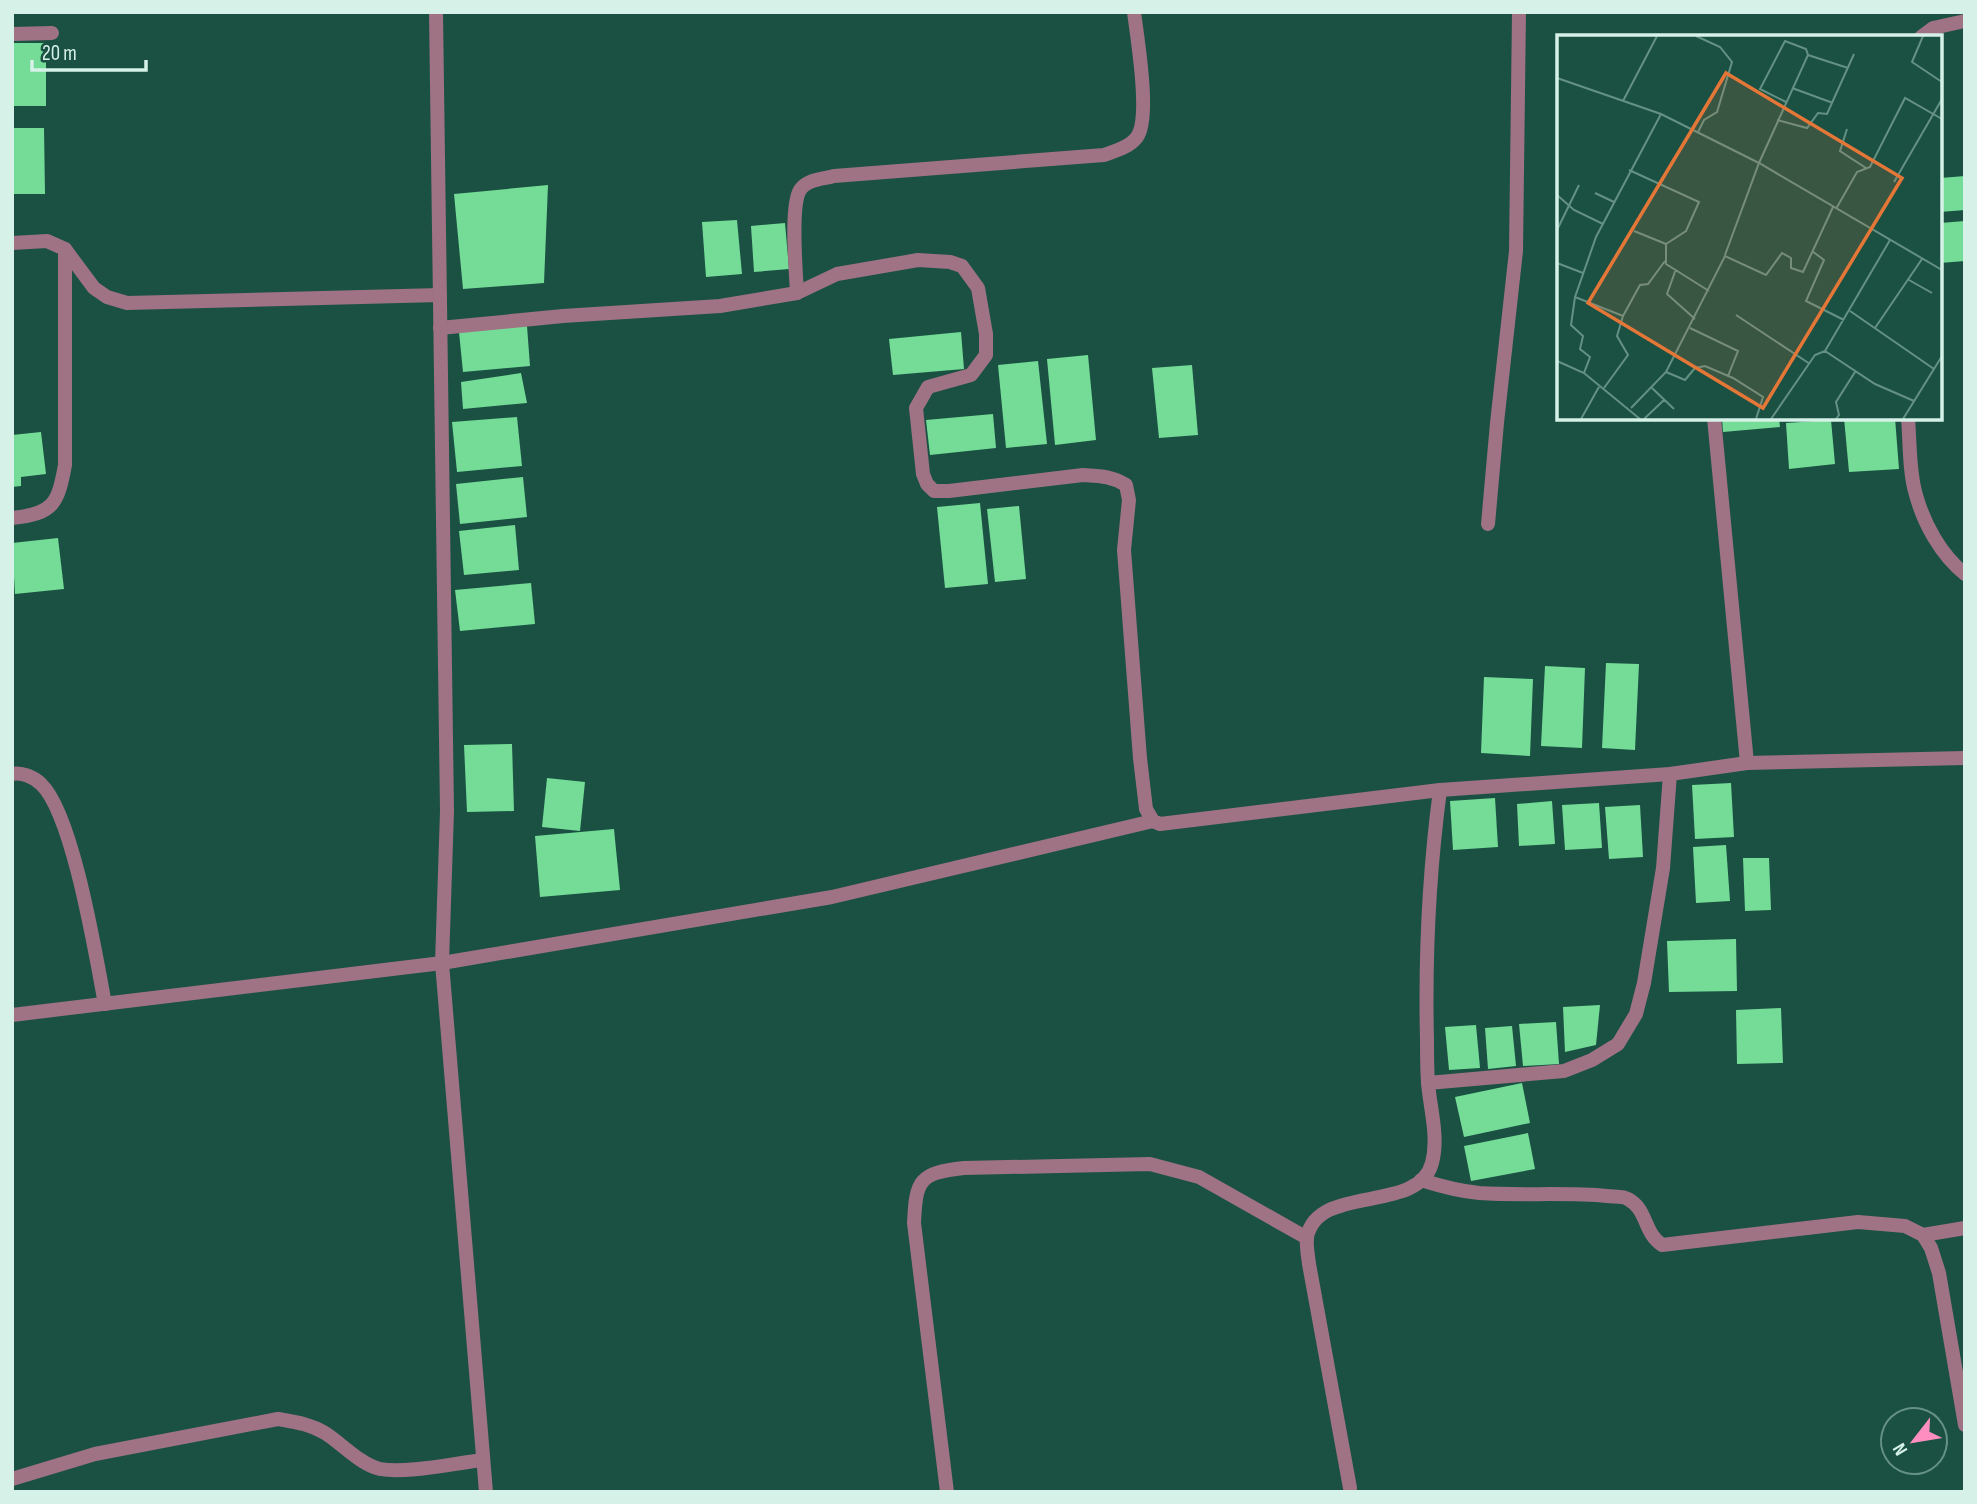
<svg xmlns="http://www.w3.org/2000/svg" width="1977" height="1504" font-family="'Sofia Sans Condensed',sans-serif">
<style>
.building{fill:#74dc97}
.lines{fill:none;stroke-linecap:round;stroke-linejoin:round}
.minor{stroke:#9f7284;stroke-width:14}
.tertiary{stroke:#9f7284;stroke-width:14}
.inset-road{fill:none;stroke:#659185;stroke-width:2}
.view{fill:#e47738;fill-opacity:0.15;stroke:#e47738;stroke-width:3.5}
.inset-edge{fill:none;stroke:#d6f1e8;stroke-width:3.5}
</style>
<rect width="100%" height="100%" fill="#1a5143"/>
<g class="building">
<rect x="12" y="43" width="34" height="63"/>
<path d="M 12,128 L 44,128 L 45,194 L 12,194 Z"/>
<path d="M 1965,176 L 1965,210 L 1940,212 L 1940,178 Z"/>
<path d="M 548,185 L 544,283 L 463,289 L 454,194 Z"/>
<path d="M 737,220 L 742,274 L 706,277 L 702,222 Z"/>
<path d="M 1965,221 L 1965,261 L 1940,263 L 1940,223 Z"/>
<path d="M 785,223 L 789,269 L 754,272 L 751,226 Z"/>
<path d="M 527,326 L 530,366 L 463,372 L 459,332 Z"/>
<path d="M 961,332 L 964,369 L 893,375 L 889,339 Z"/>
<path d="M 1088,355 L 1096,440 L 1055,445 L 1047,359 Z"/>
<path d="M 1038,361 L 1047,444 L 1006,448 L 998,365 Z"/>
<path d="M 1192,365 L 1198,435 L 1159,438 L 1152,368 Z"/>
<path d="M 521,373 L 527,403 L 463,409 L 461,382 Z"/>
<path d="M 993,414 L 996,448 L 930,455 L 926,420 Z"/>
<path d="M 517,417 L 522,466 L 457,472 L 452,422 Z"/>
<path d="M 1722,418 L 1779,418 L 1780,427 L 1723,432 Z"/>
<path d="M 1844,418 L 1895,418 L 1899,469 L 1849,472 Z"/>
<path d="M 1831,420 L 1835,464 L 1789,469 L 1786,423 Z"/>
<path d="M 41,432 L 46,474 L 21,477 L 21,486 L 12,487 L 12,435 Z"/>
<path d="M 523,477 L 527,517 L 460,524 L 456,484 Z"/>
<path d="M 980,503 L 988,584 L 945,588 L 937,507 Z"/>
<path d="M 1019,506 L 1026,579 L 995,582 L 987,509 Z"/>
<path d="M 515,525 L 519,570 L 464,575 L 459,531 Z"/>
<path d="M 58,538 L 64,589 L 15,594 L 12,543 Z"/>
<path d="M 531,583 L 535,624 L 460,631 L 455,590 Z"/>
<path d="M 1606,663 L 1639,664 L 1635,750 L 1602,748 Z"/>
<path d="M 1545,666 L 1585,668 L 1582,748 L 1541,746 Z"/>
<path d="M 1484,677 L 1533,679 L 1530,756 L 1481,753 Z"/>
<path d="M 512,744 L 514,811 L 467,812 L 464,745 Z"/>
<path d="M 547,778 L 585,782 L 580,831 L 542,827 Z"/>
<path d="M 1731,783 L 1734,837 L 1695,839 L 1692,785 Z"/>
<path d="M 1495,798 L 1498,847 L 1453,850 L 1450,801 Z"/>
<path d="M 1552,801 L 1555,844 L 1519,846 L 1517,804 Z"/>
<path d="M 1599,803 L 1602,848 L 1565,850 L 1562,805 Z"/>
<path d="M 1640,805 L 1643,857 L 1609,859 L 1605,807 Z"/>
<path d="M 614,829 L 620,890 L 540,897 L 535,836 Z"/>
<path d="M 1726,845 L 1730,901 L 1696,903 L 1693,847 Z"/>
<path d="M 1743,858 L 1769,858 L 1771,910 L 1745,911 Z"/>
<path d="M 1736,939 L 1737,991 L 1669,992 L 1667,941 Z"/>
<path d="M 1600,1005 L 1596,1045 L 1565,1052 L 1563,1007 Z"/>
<path d="M 1781,1008 L 1783,1063 L 1737,1064 L 1736,1010 Z"/>
<path d="M 1556,1022 L 1559,1064 L 1523,1066 L 1519,1024 Z"/>
<path d="M 1476,1025 L 1480,1068 L 1449,1070 L 1445,1027 Z"/>
<path d="M 1512,1026 L 1516,1066 L 1488,1069 L 1485,1028 Z"/>
<path d="M 1522,1083 L 1530,1123 L 1464,1137 L 1455,1097 Z"/>
<path d="M 1528,1133 L 1535,1169 L 1471,1181 L 1464,1146 Z"/>
</g>
<g class="lines">
<g class="minor">
<path d="M 12,34 L 52,33"/>
<path d="M 1921,37 L 1933,28 L 1965,21"/>
<path d="M 12,243 L 47,241 L 65,249 L 94,288 L 107,297 L 127,303 L 440,295"/>
<path d="M 797,293 C 796,272 790,206 800,190 C 807,179 823,179 834,176 L 1104,155 C 1115,151 1130,147 1137,137 C 1151,118 1137,37 1134,12"/>
<path d="M 440,328 L 563,316 L 720,306 L 797,293 L 837,274 L 918,260 L 950,262 L 962,266 L 978,288 L 986,334 L 986,355 L 971,375 L 928,387 L 916,408 L 923,474 L 927,484 L 934,491 L 949,491 L 1083,475 C 1100,476 1112,476 1126,485 L 1129,500 L 1124,550 L 1140,758 L 1146,809 L 1153,821 L 1160,824 L 1440,790 L 1670,774 L 1747,763 L 1965,758"/>
<path d="M 1714,418 L 1747,763"/>
<path d="M 1908,418 C 1910,442 1909,473 1916,495 C 1924,524 1941,555 1965,574"/>
<path d="M 12,518 C 54,514 58,503 65,465 L 65,249"/>
<path d="M 1488,524 L 1497,423 L 1516,251 L 1519,12"/>
<path d="M 12,774 C 22,772 34,777 41,784 C 73,814 96,957 105,1004"/>
<path d="M 12,1015 L 442,963 L 832,897 L 1153,821"/>
<path d="M 1428,1083 L 1564,1071 L 1592,1060 L 1618,1044 L 1636,1014 L 1644,983 L 1663,868 L 1670,774"/>
<path d="M 1421,1180 C 1440,1186 1458,1191 1479,1193 C 1521,1196 1565,1192 1607,1196 C 1614,1197 1623,1196 1628,1199 C 1648,1210 1643,1232 1662,1245 L 1858,1222 L 1905,1226 L 1923,1235 L 1931,1248 L 1939,1273 L 1965,1425"/>
<path d="M 1923,1235 L 1965,1228"/>
<path d="M 12,1479 L 95,1454 L 278,1419 C 295,1422 310,1424 325,1433 C 341,1443 361,1465 380,1469 C 406,1474 455,1463 483,1460"/>
<path d="M 1350,1488 L 1309,1264 C 1308,1256 1306,1245 1307,1237 C 1318,1183 1418,1215 1432,1163 C 1439,1137 1430,1108 1428,1083 C 1427,1069 1427,1054 1427,1040 C 1425,956 1429,873 1440,790"/>
<path d="M 947,1492 L 914,1223 C 916,1180 919,1173 964,1168 L 1150,1164 L 1199,1177 L 1307,1238"/>
</g>
<path class="tertiary" d="M 436,12 L 447,811 L 442,963 L 486,1492"/>
</g>
<g transform="translate(1557 35)">
<rect width="385" height="385" fill="#1a5143"/>
<path class="inset-road" d="M 139,1 L 163,12 L 175,27 L 160,77 L 147,85 L 141,97M 366,1 L 355,27 L 385,47M 251,20 L 291,33M 0,43 L 104,79 L 202,128 L 385,235M 235,53 L 276,68M 66,66 L 100,1M 220,85 L 250,93 L 261,78 L 270,79 L 297,19M 290,94 L 283,116 L 309,133M 72,135 L 142,167 L 129,196 L 109,209M 337,147 L 385,64M 38,158 L 57,167M 0,160 L 17,175 L 46,189M 279,174 L 300,137 L 313,132 L 348,63 L 385,84M 0,195 L 22,150M 77,196 L 109,209 L 109,229 L 152,256M 255,216 L 267,225 L 249,266 L 287,285M 168,220 L 202,128 L 251,20 L 249,14 L 228,6 L 203,54 L 229,67M 0,228 L 26,238M 119,234 L 110,259 L 138,284M 352,245 L 375,258M 18,262 L 66,281 L 83,250 L 91,249 L 108,226M 293,276 L 377,334M 179,280 L 253,329M 133,293 L 181,316 L 171,341M 318,293 L 365,224M 268,316 L 318,349 L 357,366M 0,326 L 27,338 L 83,384M 109,337 L 128,345 L 138,333 L 148,331 L 176,343 L 206,362 L 199,384M 27,338 L 33,322 L 23,314 L 26,301 L 14,290 L 18,262 L 39,202 L 104,79M 47,353 L 71,320 L 60,301 L 66,281M 95,353 L 117,374M 74,373 L 109,337 L 168,221 L 209,240 L 225,218 L 234,223 L 234,233 L 246,237 L 276,172M 24,384 L 43,350M 87,384 L 107,365M 214,384 L 258,320 L 268,316 L 333,205M 279,384 L 282,380 L 279,367 L 298,337M 346,384 L 385,321"/>
<path class="view" d="M 169,38 L 345,143 L 206,373 L 31,268 Z"/>
<rect width="385" height="385" class="inset-edge"/>
</g>
<rect width="1977" height="1504" fill="none" stroke="#d6f1e8" stroke-width="28"/>
<g transform="translate(1914 1441) rotate(239)"><circle r="33" fill="#1a5143" stroke="#659185" stroke-width="2"/>
<path d="M0-5L12 26L0 18L-12 26Z" fill="#fd8ebf"/>
<text y="-10" font-size="19" font-weight="bold" text-anchor="middle" fill="#d6f1e8">N</text>
</g>
<path d="M32 60v10h114v-10" fill="none" stroke="#d6f1e8" stroke-width="3.5"/>
<text x="42" y="60" font-size="21" fill="#d6f1e8" stroke="#1a5143" stroke-width="5" paint-order="stroke">20 m</text>
</svg>
